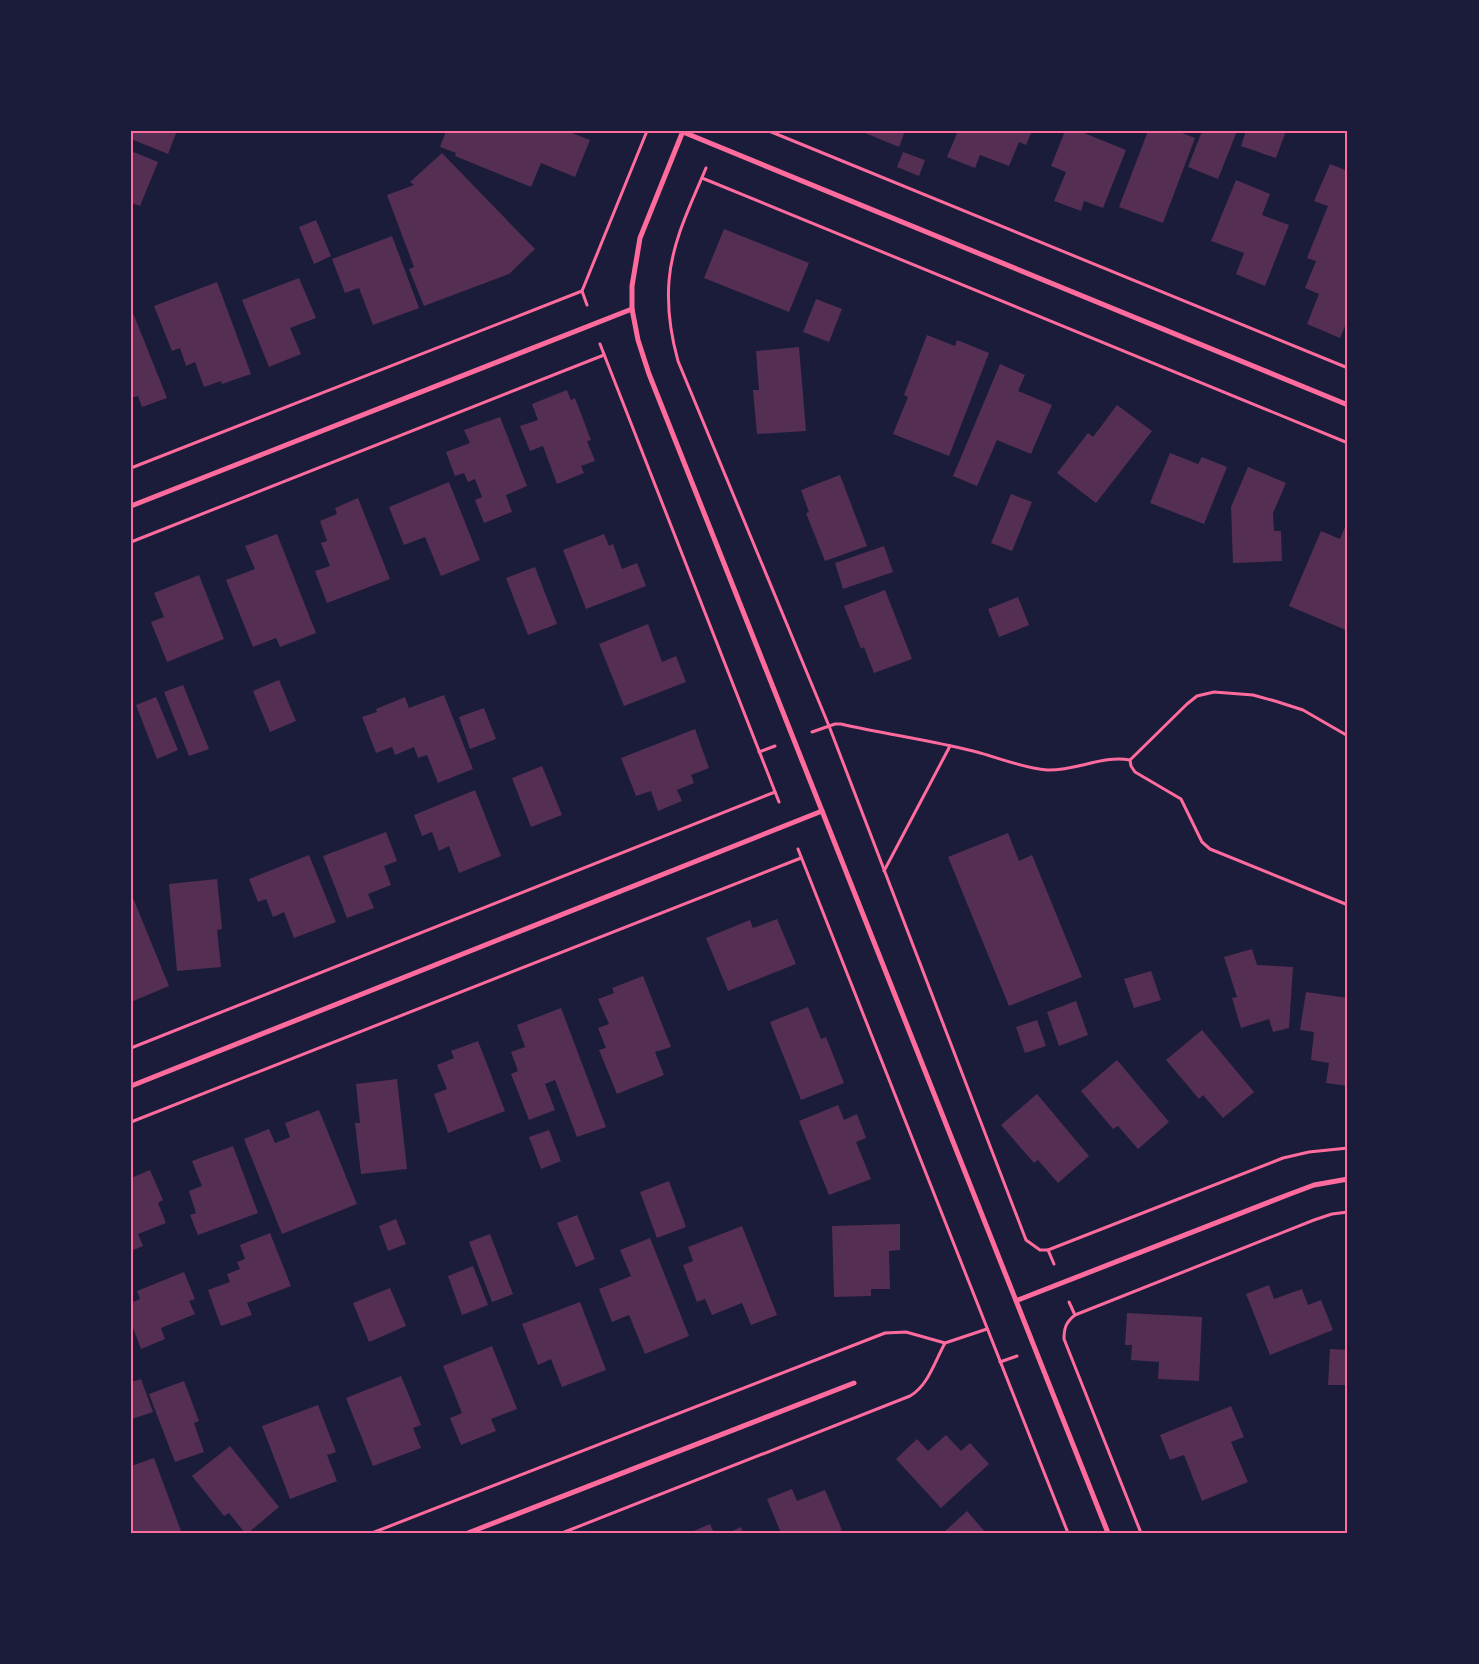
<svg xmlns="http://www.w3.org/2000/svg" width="1479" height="1664" font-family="'Times New Roman',serif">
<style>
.building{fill:#542f53}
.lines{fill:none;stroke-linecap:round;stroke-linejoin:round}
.path{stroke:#ff6b9d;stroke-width:3}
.minor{stroke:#ff6b9d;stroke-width:5}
.neatline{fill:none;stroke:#ff6b9d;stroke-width:2}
</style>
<rect width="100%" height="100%" fill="#1b1b3a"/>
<g class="building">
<path d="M 131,131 L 177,131 L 168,154 L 131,139 Z"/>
<path d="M 446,131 L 567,131 L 590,140 L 575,177 L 541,163 L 531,187 L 455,156 L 456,153 L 440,147 Z"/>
<path d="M 860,131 L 905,131 L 899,147 Z"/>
<path d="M 958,131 L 1032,131 L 1026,145 L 1019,142 L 1009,166 L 980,155 L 975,168 L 947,157 Z"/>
<path d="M 1065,131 L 1079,131 L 1126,150 L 1103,208 L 1084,201 L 1081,211 L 1054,201 L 1066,172 L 1051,166 Z"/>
<path d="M 1148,131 L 1177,131 L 1195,138 L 1163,223 L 1119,207 Z"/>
<path d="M 1202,131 L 1237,131 L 1218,179 L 1188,167 Z"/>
<path d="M 1246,131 L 1286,131 L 1276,158 L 1241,146 Z"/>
<path d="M 131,151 L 158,162 L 140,206 L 131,203 Z"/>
<path d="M 903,152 L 925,160 L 919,176 L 897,167 Z"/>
<path d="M 442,153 L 535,249 L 509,274 L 424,306 L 409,269 L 414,267 L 387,195 L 414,185 L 410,182 Z"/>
<path d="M 1330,164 L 1348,171 L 1348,319 L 1340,338 L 1307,324 L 1319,294 L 1305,288 L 1316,261 L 1307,258 L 1328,206 L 1314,201 Z"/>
<path d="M 1236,180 L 1270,194 L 1262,215 L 1289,225 L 1265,286 L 1236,274 L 1244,253 L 1211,241 Z"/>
<path d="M 316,220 L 331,256 L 314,264 L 299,227 Z"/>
<path d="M 724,229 L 809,263 L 789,312 L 704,278 Z"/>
<path d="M 392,236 L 419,308 L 373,325 L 359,288 L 345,293 L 332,259 Z"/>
<path d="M 299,278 L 316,318 L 290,328 L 301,354 L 269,367 L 242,300 Z"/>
<path d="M 217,282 L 251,374 L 222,384 L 221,381 L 204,387 L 195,362 L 186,366 L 180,348 L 172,351 L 154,306 Z"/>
<path d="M 816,299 L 842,309 L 829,342 L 803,332 Z"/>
<path d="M 131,308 L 167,398 L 142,407 L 138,396 L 131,398 Z"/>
<path d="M 927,335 L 955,346 L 957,340 L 989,353 L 949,456 L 893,434 L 908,397 L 904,395 Z"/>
<path d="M 799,347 L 806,431 L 757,434 L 753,390 L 759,390 L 756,351 Z"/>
<path d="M 1000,364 L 1025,375 L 1018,391 L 1052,405 L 1031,454 L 997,440 L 977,486 L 953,476 Z"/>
<path d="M 567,390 L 571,400 L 575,398 L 591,440 L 587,441 L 595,461 L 581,466 L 584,473 L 557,484 L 543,446 L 530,451 L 520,426 L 538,420 L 532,404 Z"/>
<path d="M 1117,405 L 1152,431 L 1096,503 L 1057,473 L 1088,433 L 1093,437 Z"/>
<path d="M 500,417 L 527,486 L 506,495 L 512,512 L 484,523 L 475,500 L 482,497 L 475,479 L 468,482 L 464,473 L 455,476 L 446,452 L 470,443 L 464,430 Z"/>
<path d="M 1170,453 L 1198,464 L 1202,457 L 1227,467 L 1204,524 L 1150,503 Z"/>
<path d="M 1248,467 L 1286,483 L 1273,513 L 1274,531 L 1281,531 L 1282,561 L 1233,563 L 1231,507 Z"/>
<path d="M 840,475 L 867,546 L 825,561 L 806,513 L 809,512 L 801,490 Z"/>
<path d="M 449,482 L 480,560 L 441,576 L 425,537 L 404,545 L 389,507 Z"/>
<path d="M 1011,494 L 1032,502 L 1012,551 L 991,543 Z"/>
<path d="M 358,498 L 390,579 L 327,603 L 315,571 L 330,566 L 321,543 L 327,541 L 320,521 L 337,514 L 335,508 Z"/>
<path d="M 1348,520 L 1348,631 L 1289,606 L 1321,531 L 1340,539 Z"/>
<path d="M 277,534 L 316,633 L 280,647 L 276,638 L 253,647 L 226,580 L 255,569 L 245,546 Z"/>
<path d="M 604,534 L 609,546 L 613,544 L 622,569 L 637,563 L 646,586 L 586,609 L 563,550 Z"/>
<path d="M 884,546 L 893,572 L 843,589 L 835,563 Z"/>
<path d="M 535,567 L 557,624 L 528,635 L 506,578 Z"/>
<path d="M 199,575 L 224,639 L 167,662 L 151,622 L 164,617 L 154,593 Z"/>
<path d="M 885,590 L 912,659 L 874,673 L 864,647 L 861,649 L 844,606 Z"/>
<path d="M 1018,597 L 1029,625 L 999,637 L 988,609 Z"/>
<path d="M 648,624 L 662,662 L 676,656 L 686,682 L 624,706 L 599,644 Z"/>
<path d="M 279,680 L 296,721 L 270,732 L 253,691 Z"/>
<path d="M 183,685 L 209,749 L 189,756 L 164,692 Z"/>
<path d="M 444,695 L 473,769 L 438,783 L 427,755 L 418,758 L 414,747 L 395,755 L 392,747 L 376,753 L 362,717 L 377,712 L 376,709 L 405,697 L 409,708 Z"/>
<path d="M 156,697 L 178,750 L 157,759 L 136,705 Z"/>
<path d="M 484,708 L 496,739 L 470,749 L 459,717 Z"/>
<path d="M 695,729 L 709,768 L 691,775 L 694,783 L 677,790 L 682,801 L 658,811 L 651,791 L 636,796 L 621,758 Z"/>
<path d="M 542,766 L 562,815 L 531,827 L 512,778 Z"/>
<path d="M 475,790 L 501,856 L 459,873 L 449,846 L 439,851 L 432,832 L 422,836 L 414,815 Z"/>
<path d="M 386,832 L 397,861 L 384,866 L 391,885 L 368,894 L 374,908 L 347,918 L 323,856 Z"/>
<path d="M 1008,833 L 1019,861 L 1032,855 L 1082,977 L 1009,1006 L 948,857 Z"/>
<path d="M 309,855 L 336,922 L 294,938 L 284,912 L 273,917 L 266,899 L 258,902 L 249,879 Z"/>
<path d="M 217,879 L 222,929 L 217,930 L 221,967 L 177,971 L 169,884 Z"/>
<path d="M 131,893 L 169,986 L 131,1002 Z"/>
<path d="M 777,919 L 796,964 L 728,991 L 706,938 L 750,920 L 753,928 Z"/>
<path d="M 1252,949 L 1257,965 L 1293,967 L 1289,1028 L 1273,1032 L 1269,1019 L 1241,1028 L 1232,998 L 1237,997 L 1224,957 Z"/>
<path d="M 1151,971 L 1161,1000 L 1134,1008 L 1124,979 Z"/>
<path d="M 643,976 L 671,1047 L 655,1052 L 664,1075 L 617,1094 L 599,1050 L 606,1048 L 598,1028 L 609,1024 L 598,999 L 614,993 L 612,988 Z"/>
<path d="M 1306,992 L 1348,998 L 1348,1086 L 1326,1083 L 1329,1063 L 1311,1060 L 1314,1032 L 1300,1030 Z"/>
<path d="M 1076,1001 L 1088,1035 L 1059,1046 L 1047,1012 Z"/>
<path d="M 808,1007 L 821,1039 L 826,1037 L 844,1083 L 801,1100 L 770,1022 Z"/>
<path d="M 561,1008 L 606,1127 L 577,1137 L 555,1080 L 545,1084 L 555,1110 L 529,1120 L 511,1074 L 518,1071 L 511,1052 L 525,1047 L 517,1025 Z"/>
<path d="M 1037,1020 L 1046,1046 L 1025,1053 L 1016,1027 Z"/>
<path d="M 1202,1030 L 1254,1092 L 1223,1118 L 1203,1095 L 1199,1099 L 1166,1060 Z"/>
<path d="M 478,1041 L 505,1111 L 448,1133 L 434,1094 L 447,1089 L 437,1065 L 454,1058 L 451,1051 Z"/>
<path d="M 1117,1060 L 1169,1122 L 1138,1149 L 1118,1126 L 1113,1129 L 1081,1091 Z"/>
<path d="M 397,1079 L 407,1169 L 361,1174 L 355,1123 L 360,1123 L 356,1084 Z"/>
<path d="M 1037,1094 L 1089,1156 L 1058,1183 L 1038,1160 L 1034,1163 L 1001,1125 Z"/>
<path d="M 838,1105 L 844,1120 L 857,1114 L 866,1138 L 856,1142 L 871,1179 L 829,1195 L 799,1121 Z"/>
<path d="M 319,1110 L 357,1204 L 282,1234 L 244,1139 L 269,1129 L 275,1143 L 290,1137 L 285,1123 Z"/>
<path d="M 549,1130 L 561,1161 L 541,1169 L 529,1137 Z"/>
<path d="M 233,1146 L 258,1213 L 198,1235 L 190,1215 L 196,1213 L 189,1191 L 202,1186 L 192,1161 Z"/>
<path d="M 150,1170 L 163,1200 L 158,1203 L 166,1223 L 138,1234 L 143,1246 L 131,1251 L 131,1178 Z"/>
<path d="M 669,1181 L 686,1227 L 657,1238 L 640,1192 Z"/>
<path d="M 577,1215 L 595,1259 L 576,1267 L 557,1223 Z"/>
<path d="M 396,1219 L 406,1244 L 388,1251 L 379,1226 Z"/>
<path d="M 900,1224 L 900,1250 L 889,1251 L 890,1289 L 871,1289 L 871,1296 L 834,1297 L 832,1226 Z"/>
<path d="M 742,1226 L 777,1315 L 751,1325 L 742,1303 L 712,1315 L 705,1299 L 697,1302 L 683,1265 L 693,1261 L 688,1247 Z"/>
<path d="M 270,1233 L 291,1286 L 247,1303 L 252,1315 L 221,1326 L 208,1290 L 230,1282 L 227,1274 L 240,1269 L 237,1262 L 245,1259 L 240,1245 Z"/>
<path d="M 490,1234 L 513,1294 L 492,1302 L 469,1242 Z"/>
<path d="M 650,1238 L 689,1336 L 645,1354 L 629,1315 L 612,1322 L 599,1289 L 631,1276 L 620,1250 Z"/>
<path d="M 473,1266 L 488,1305 L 462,1315 L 448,1276 Z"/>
<path d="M 184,1272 L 195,1299 L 189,1301 L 195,1314 L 161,1328 L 165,1339 L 141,1349 L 131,1323 L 131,1303 L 140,1299 L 137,1291 Z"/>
<path d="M 1269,1285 L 1274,1299 L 1302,1289 L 1308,1305 L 1321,1300 L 1333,1330 L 1270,1355 L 1246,1294 Z"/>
<path d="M 390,1288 L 406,1326 L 369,1342 L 353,1303 Z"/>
<path d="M 580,1302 L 606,1370 L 562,1387 L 551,1359 L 538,1365 L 522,1324 Z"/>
<path d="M 1127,1313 L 1202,1317 L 1199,1381 L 1158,1379 L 1159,1362 L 1131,1360 L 1132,1345 L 1125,1345 Z"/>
<path d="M 492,1346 L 517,1409 L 491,1419 L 496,1431 L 461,1445 L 450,1418 L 462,1413 L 443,1366 Z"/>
<path d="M 1330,1349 L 1348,1350 L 1348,1385 L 1328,1385 Z"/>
<path d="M 401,1376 L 421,1425 L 413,1428 L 421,1448 L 373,1466 L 346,1398 Z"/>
<path d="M 141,1379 L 153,1412 L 132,1419 L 131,1382 Z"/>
<path d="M 184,1381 L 199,1421 L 194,1423 L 204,1452 L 175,1462 L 149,1394 Z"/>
<path d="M 318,1405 L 336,1452 L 327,1455 L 337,1481 L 290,1499 L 262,1426 Z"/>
<path d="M 1231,1406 L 1244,1437 L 1231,1442 L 1248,1482 L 1202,1501 L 1184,1455 L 1170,1460 L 1160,1435 Z"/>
<path d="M 946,1435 L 961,1451 L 970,1443 L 989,1464 L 941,1508 L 896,1459 L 917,1439 L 928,1451 Z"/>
<path d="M 230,1446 L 279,1507 L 248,1533 L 245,1533 L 229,1513 L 224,1516 L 192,1476 Z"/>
<path d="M 154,1458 L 181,1531 L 176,1533 L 131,1533 L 131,1466 Z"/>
<path d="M 792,1489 L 797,1501 L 825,1490 L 842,1530 L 835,1533 L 781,1533 L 767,1499 Z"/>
<path d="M 967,1511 L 986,1533 L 943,1533 Z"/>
<path d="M 710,1524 L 714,1533 L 689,1533 Z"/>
<path d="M 741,1527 L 743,1533 L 728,1533 Z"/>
</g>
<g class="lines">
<g class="path">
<path d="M 769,131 L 1348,368"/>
<path d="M 706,168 C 691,204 672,241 669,281 C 667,307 671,336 678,361 L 829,726 L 1026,1240 L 1040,1250 L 1048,1250 L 1283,1158 L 1309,1152 L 1348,1148"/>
<path d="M 702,178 L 1348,443"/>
<path d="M 587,305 L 582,291 L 647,131"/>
<path d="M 600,344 L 779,802"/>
<path d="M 131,468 L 582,291"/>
<path d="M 131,542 L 604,355"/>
<path d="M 812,732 L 835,724 L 841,724 C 885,734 929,740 973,751 C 997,757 1022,768 1047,770 C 1076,771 1102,755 1130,760 L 1187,704 L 1197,696 L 1214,692 L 1253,695 L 1275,701 L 1303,710 L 1348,736"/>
<path d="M 759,752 L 775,746"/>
<path d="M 1130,760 L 1131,766 L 1135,772 L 1181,799 L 1202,842 L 1210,849 L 1348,905"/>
<path d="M 798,849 L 1068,1533"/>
<path d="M 884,871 L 950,746"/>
<path d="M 131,1048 L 775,792"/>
<path d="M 131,1122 L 801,858"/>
<path d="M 1048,1250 L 1054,1264"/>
<path d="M 1069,1302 L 1075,1315"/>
<path d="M 1000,1362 L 1017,1356"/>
<path d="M 372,1533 L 885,1333 L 906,1332 L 945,1343 L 987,1329"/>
<path d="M 562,1533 L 910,1396 C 928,1386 935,1361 945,1343"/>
<path d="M 1141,1533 L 1064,1339 C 1064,1328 1066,1322 1075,1315 L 1314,1220 L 1332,1214 L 1348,1212"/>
</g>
<g class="minor">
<path d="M 683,131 L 640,238 L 632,286 L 632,309 L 638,340 L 649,374 C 801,760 958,1145 1108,1533"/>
<path d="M 683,132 L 1348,405"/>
<path d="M 131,506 L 632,309"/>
<path d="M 131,1086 L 822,811"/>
<path d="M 1018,1300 L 1290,1194 L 1314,1185 L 1348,1179"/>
<path d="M 468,1533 L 854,1383"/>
</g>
</g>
<rect width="1479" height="1664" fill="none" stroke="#1b1b3a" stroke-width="265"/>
<rect x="132" y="132" width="1214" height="1400" class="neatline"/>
</svg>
